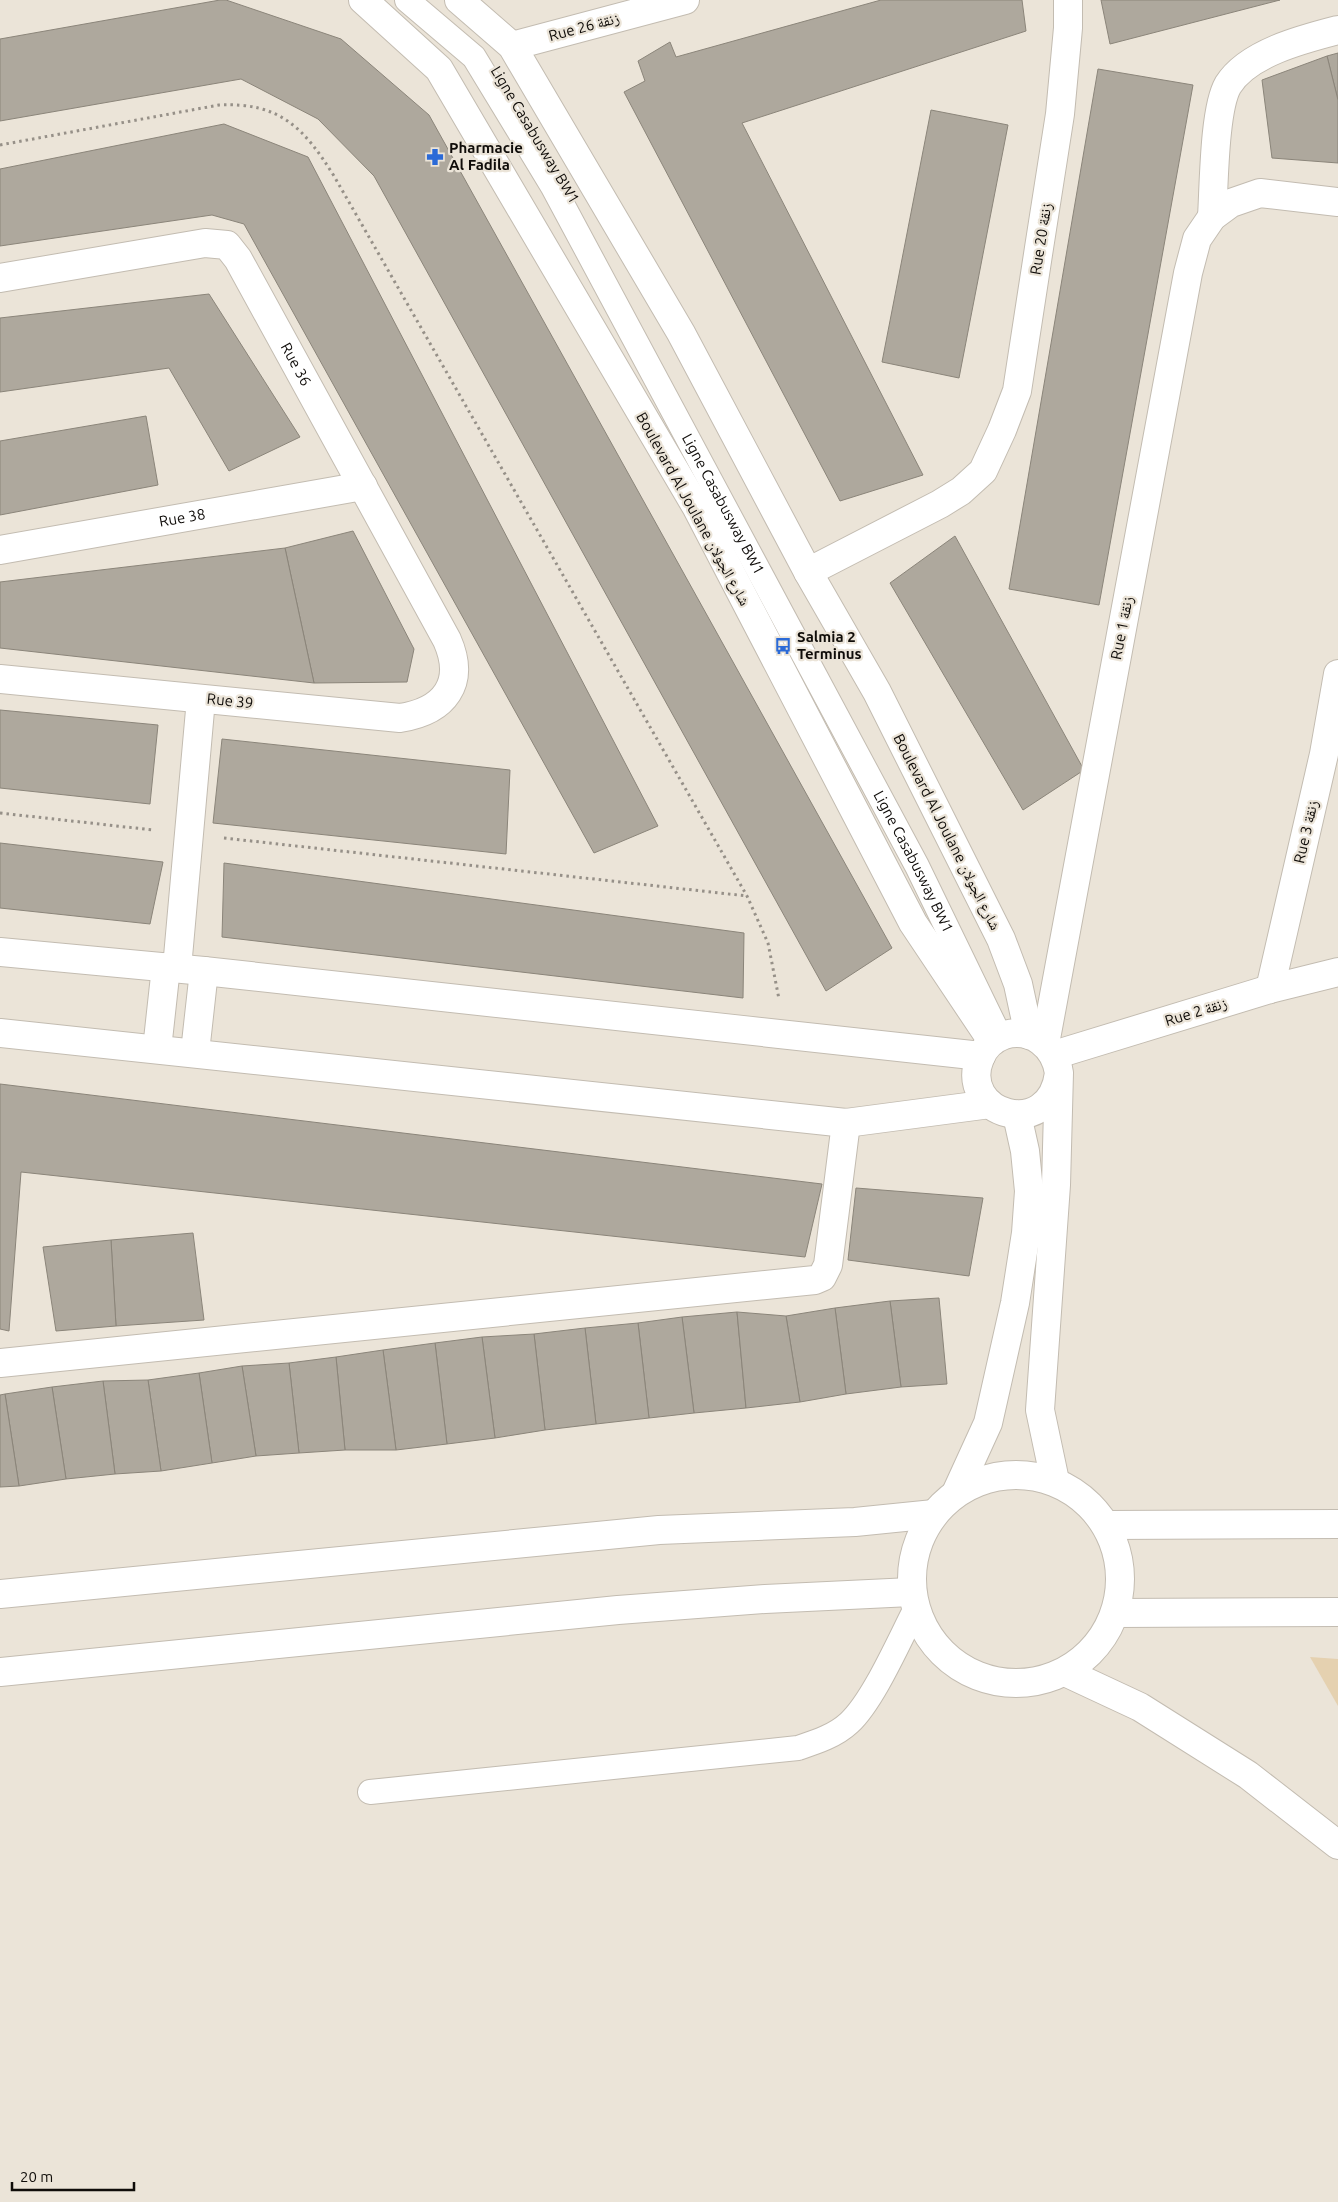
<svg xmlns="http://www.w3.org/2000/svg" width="1338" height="2202" font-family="Ubuntu,'Noto Naskh Arabic',sans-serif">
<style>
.green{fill:#e5d1b0}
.building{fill:#aea89d;stroke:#8b857a}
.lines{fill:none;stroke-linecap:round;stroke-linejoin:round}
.service-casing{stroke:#c3bcb1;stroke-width:26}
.minor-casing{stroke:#c3bcb1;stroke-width:30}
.tertiary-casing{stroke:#c3bcb1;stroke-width:30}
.secondary-casing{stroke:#c3bcb1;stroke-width:30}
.path{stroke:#969088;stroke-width:3;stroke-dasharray:2.5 4;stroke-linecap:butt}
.service{stroke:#fff;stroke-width:24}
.minor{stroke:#fff;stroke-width:28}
.tertiary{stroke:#fff;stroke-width:28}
.secondary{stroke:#fff;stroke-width:28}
.labels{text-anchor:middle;stroke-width:4.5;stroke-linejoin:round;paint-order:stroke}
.street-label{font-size:15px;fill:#0f0c09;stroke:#ebe4d8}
.poi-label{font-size:15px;font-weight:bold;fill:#0f0c09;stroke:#ebe4d8;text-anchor:start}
</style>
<rect width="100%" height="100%" fill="#ebe4d8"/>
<path class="green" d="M 1310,1657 L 1338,1659 L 1338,1706 Z"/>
<g class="building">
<path d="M 220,0 L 226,0 L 341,39 L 429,115 L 892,948 L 826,991 L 374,176 L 318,119 L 241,79 L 0,121 L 0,39 Z"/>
<path d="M 881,0 L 1022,0 L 1026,31 L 742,123 L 923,475 L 840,501 L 624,92 L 645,81 L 638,61 L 670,42 L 676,57 Z"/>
<path d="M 1101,0 L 1280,0 L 1110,44 Z"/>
<path d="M 1338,53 L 1338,100 L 1327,56 Z"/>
<path d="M 1327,56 L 1338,100 L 1338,163 L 1272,158 L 1262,80 Z"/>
<path d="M 1098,69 L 1193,85 L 1099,605 L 1009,589 Z"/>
<path d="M 931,110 L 1008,125 L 959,378 L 882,362 Z"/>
<path d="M 224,124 L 308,157 L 658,826 L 594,853 L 244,224 L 212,215 L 0,246 L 0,169 Z"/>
<path d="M 209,294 L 300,437 L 229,471 L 169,368 L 0,392 L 0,318 Z"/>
<path d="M 146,416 L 158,485 L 0,515 L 0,441 Z"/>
<path d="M 353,531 L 414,649 L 407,682 L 314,683 L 285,548 Z"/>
<path d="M 955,536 L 1084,770 L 1023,810 L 890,583 Z"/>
<path d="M 285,548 L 314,683 L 0,648 L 0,582 Z"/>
<path d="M 0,710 L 158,725 L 150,804 L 0,788 Z"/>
<path d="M 222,739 L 510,770 L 506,854 L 213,823 Z"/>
<path d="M 0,843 L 163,862 L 150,924 L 0,908 Z"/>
<path d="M 224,863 L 744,933 L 743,998 L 222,937 Z"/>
<path d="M 0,1084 L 822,1184 L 805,1257 L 21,1172 L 9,1331 L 0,1329 Z"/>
<path d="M 856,1188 L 983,1198 L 969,1276 L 848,1260 Z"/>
<path d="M 193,1233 L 204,1320 L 116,1326 L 111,1240 Z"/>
<path d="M 111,1240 L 116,1326 L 56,1331 L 43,1247 Z"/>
<path d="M 939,1298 L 947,1384 L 901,1387 L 890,1301 Z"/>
<path d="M 890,1301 L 901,1387 L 846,1394 L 835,1308 Z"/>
<path d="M 835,1308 L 846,1394 L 800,1402 L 786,1316 Z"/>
<path d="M 737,1312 L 746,1408 L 694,1413 L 682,1317 Z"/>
<path d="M 737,1312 L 786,1316 L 800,1402 L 746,1408 Z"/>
<path d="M 682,1317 L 694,1413 L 649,1418 L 638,1323 Z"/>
<path d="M 638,1323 L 649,1418 L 596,1424 L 585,1328 Z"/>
<path d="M 585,1328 L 596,1424 L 545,1430 L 534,1334 Z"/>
<path d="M 534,1334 L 545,1430 L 495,1438 L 482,1337 Z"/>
<path d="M 482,1337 L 495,1438 L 447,1444 L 435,1343 Z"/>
<path d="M 435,1343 L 447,1444 L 396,1450 L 383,1350 Z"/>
<path d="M 383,1350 L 396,1450 L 345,1450 L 336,1357 Z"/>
<path d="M 336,1357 L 345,1450 L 299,1453 L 289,1363 Z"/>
<path d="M 289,1363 L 299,1453 L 256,1456 L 242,1366 Z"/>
<path d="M 242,1366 L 256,1456 L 212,1463 L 199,1373 Z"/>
<path d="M 199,1373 L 212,1463 L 161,1471 L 148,1380 Z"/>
<path d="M 148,1380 L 161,1471 L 115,1474 L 103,1381 Z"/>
<path d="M 103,1381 L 115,1474 L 66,1479 L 52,1387 Z"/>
<path d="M 52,1387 L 66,1479 L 19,1486 L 5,1394 Z"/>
<path d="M 5,1394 L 19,1486 L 0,1487 L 0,1395 Z"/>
</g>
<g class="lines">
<g class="service-casing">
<g id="service">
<path id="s1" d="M 407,0 L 474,57 L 553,187 L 917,866 L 1000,1037"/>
<path d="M 370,1792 L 798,1748 C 816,1742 835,1736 849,1723 C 873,1701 899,1641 915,1610"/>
</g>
</g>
<g class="minor-casing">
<g id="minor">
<path d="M 512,46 L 685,0"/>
<path d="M 1212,217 C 1214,186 1214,109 1228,85 C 1248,53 1303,39 1338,30"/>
<path id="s2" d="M 0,278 L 205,243 L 227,245 L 238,259 L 447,640 C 466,683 445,711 400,718 L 0,679"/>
<path id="s3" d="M 0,550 L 363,486"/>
<path d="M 808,572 L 940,504 L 961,491 L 983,471 L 1002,430 L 1017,391 L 1039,248 L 1060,114 L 1068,28 L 1068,0"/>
<path d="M 0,952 L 204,971 L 981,1056"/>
<path d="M 177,968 L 201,699"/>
<path d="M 1270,989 L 1324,754 L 1338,674"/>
<path d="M 0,1033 L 846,1123 L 990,1104"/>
<path d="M 1045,1044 L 1188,273 L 1197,239 L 1212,217 L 1231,203 L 1260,193 L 1338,202"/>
<path d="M 157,1049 L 166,967"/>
<path d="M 195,1052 L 204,971"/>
<path d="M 1054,1055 L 1270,989 L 1338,972"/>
<path d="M 0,1363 L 815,1280 L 822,1277 L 828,1265 L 846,1123"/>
<path d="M 0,1594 L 659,1530 L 855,1522 L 934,1514"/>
<path d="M 0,1672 L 618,1610 L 765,1599 L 911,1592"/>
</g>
</g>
<g class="tertiary-casing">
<g id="tertiary">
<path d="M 1106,1525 L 1338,1524"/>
<path d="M 1116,1613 L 1338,1612"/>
</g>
</g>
<g class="secondary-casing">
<g id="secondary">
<path d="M 363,0 L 439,69 L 697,508 L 913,923 L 992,1041"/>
<path d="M 459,0 L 512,46 L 681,333 L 808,572 L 877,692 L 1001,939 L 1018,984 L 1029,1035"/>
<circle cx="1016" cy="1579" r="104"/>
<path d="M 1055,1481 L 1040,1410 L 1056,1185 L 1059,1073 C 1055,1046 1032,1027 1004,1035 C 993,1039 984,1048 980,1058 C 957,1114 1050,1143 1059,1073"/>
<path d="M 956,1493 L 988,1423 L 1015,1303 L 1026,1233 L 1029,1191 L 1025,1151 L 1017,1115"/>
<path d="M 1065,1672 L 1140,1707 L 1248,1775 L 1338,1845"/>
</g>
</g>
<g class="path">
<path d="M 0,145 L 219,105 C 280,102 304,128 334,176 L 747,896 L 768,943 L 779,999"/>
<path d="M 0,813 L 153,830"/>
<path d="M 224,838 L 747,896"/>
</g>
<use href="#service" class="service"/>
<use href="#minor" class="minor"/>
<use href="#tertiary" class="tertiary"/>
<use href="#secondary" class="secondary"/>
</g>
<defs>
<g id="pharmacy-bare" transform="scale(1.35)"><path d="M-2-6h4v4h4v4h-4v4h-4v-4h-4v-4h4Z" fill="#2b6ad7" stroke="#ebe4d8" stroke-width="2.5" paint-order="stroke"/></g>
<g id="bus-bare" transform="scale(1.35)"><path d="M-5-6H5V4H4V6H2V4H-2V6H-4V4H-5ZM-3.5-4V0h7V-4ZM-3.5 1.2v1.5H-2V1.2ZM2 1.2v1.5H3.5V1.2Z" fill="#2b6ad7" stroke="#ebe4d8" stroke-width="2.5" paint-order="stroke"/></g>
</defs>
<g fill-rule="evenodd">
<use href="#pharmacy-bare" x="435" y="157"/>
<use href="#bus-bare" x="783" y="646"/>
</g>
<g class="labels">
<g class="street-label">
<text transform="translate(584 27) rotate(-15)" y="5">Rue 26 زنقة</text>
<text transform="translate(535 135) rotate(59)" y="5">Ligne Casabusway BW1</text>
<text transform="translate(1041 239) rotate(-81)" y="5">Rue 20 زنقة</text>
<text dy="5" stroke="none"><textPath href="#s2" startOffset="368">Rue 36</textPath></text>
<text dy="5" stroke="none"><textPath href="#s1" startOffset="600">Ligne Casabusway BW1</textPath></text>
<text transform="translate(693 509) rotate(61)" y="5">Boulevard Al Joulane شارع الجولان</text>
<text dy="5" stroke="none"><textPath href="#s3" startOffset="185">Rue 38</textPath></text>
<text transform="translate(1122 628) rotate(-79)" y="5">Rue 1 زنقة</text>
<text transform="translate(230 701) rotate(6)" y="5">Rue 39</text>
<text transform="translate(947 832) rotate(63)" y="5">Boulevard Al Joulane شارع الجولان</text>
<text transform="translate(1306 832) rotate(-77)" y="5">Rue 3 زنقة</text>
<text dy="5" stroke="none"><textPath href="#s1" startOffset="1005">Ligne Casabusway BW1</textPath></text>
<text transform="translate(1196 1012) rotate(-17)" y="5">Rue 2 زنقة</text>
</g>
<g class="poi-label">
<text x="449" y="153">Pharmacie<tspan x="449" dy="17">Al Fadila</tspan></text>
<text x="797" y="642">Salmia 2<tspan x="797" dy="17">Terminus</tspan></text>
</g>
</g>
<path d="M12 2182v8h122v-8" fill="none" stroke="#0f0c09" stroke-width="2.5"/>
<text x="20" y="2182" font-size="15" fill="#0f0c09" stroke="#ebe4d8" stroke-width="4" paint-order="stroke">20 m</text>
</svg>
